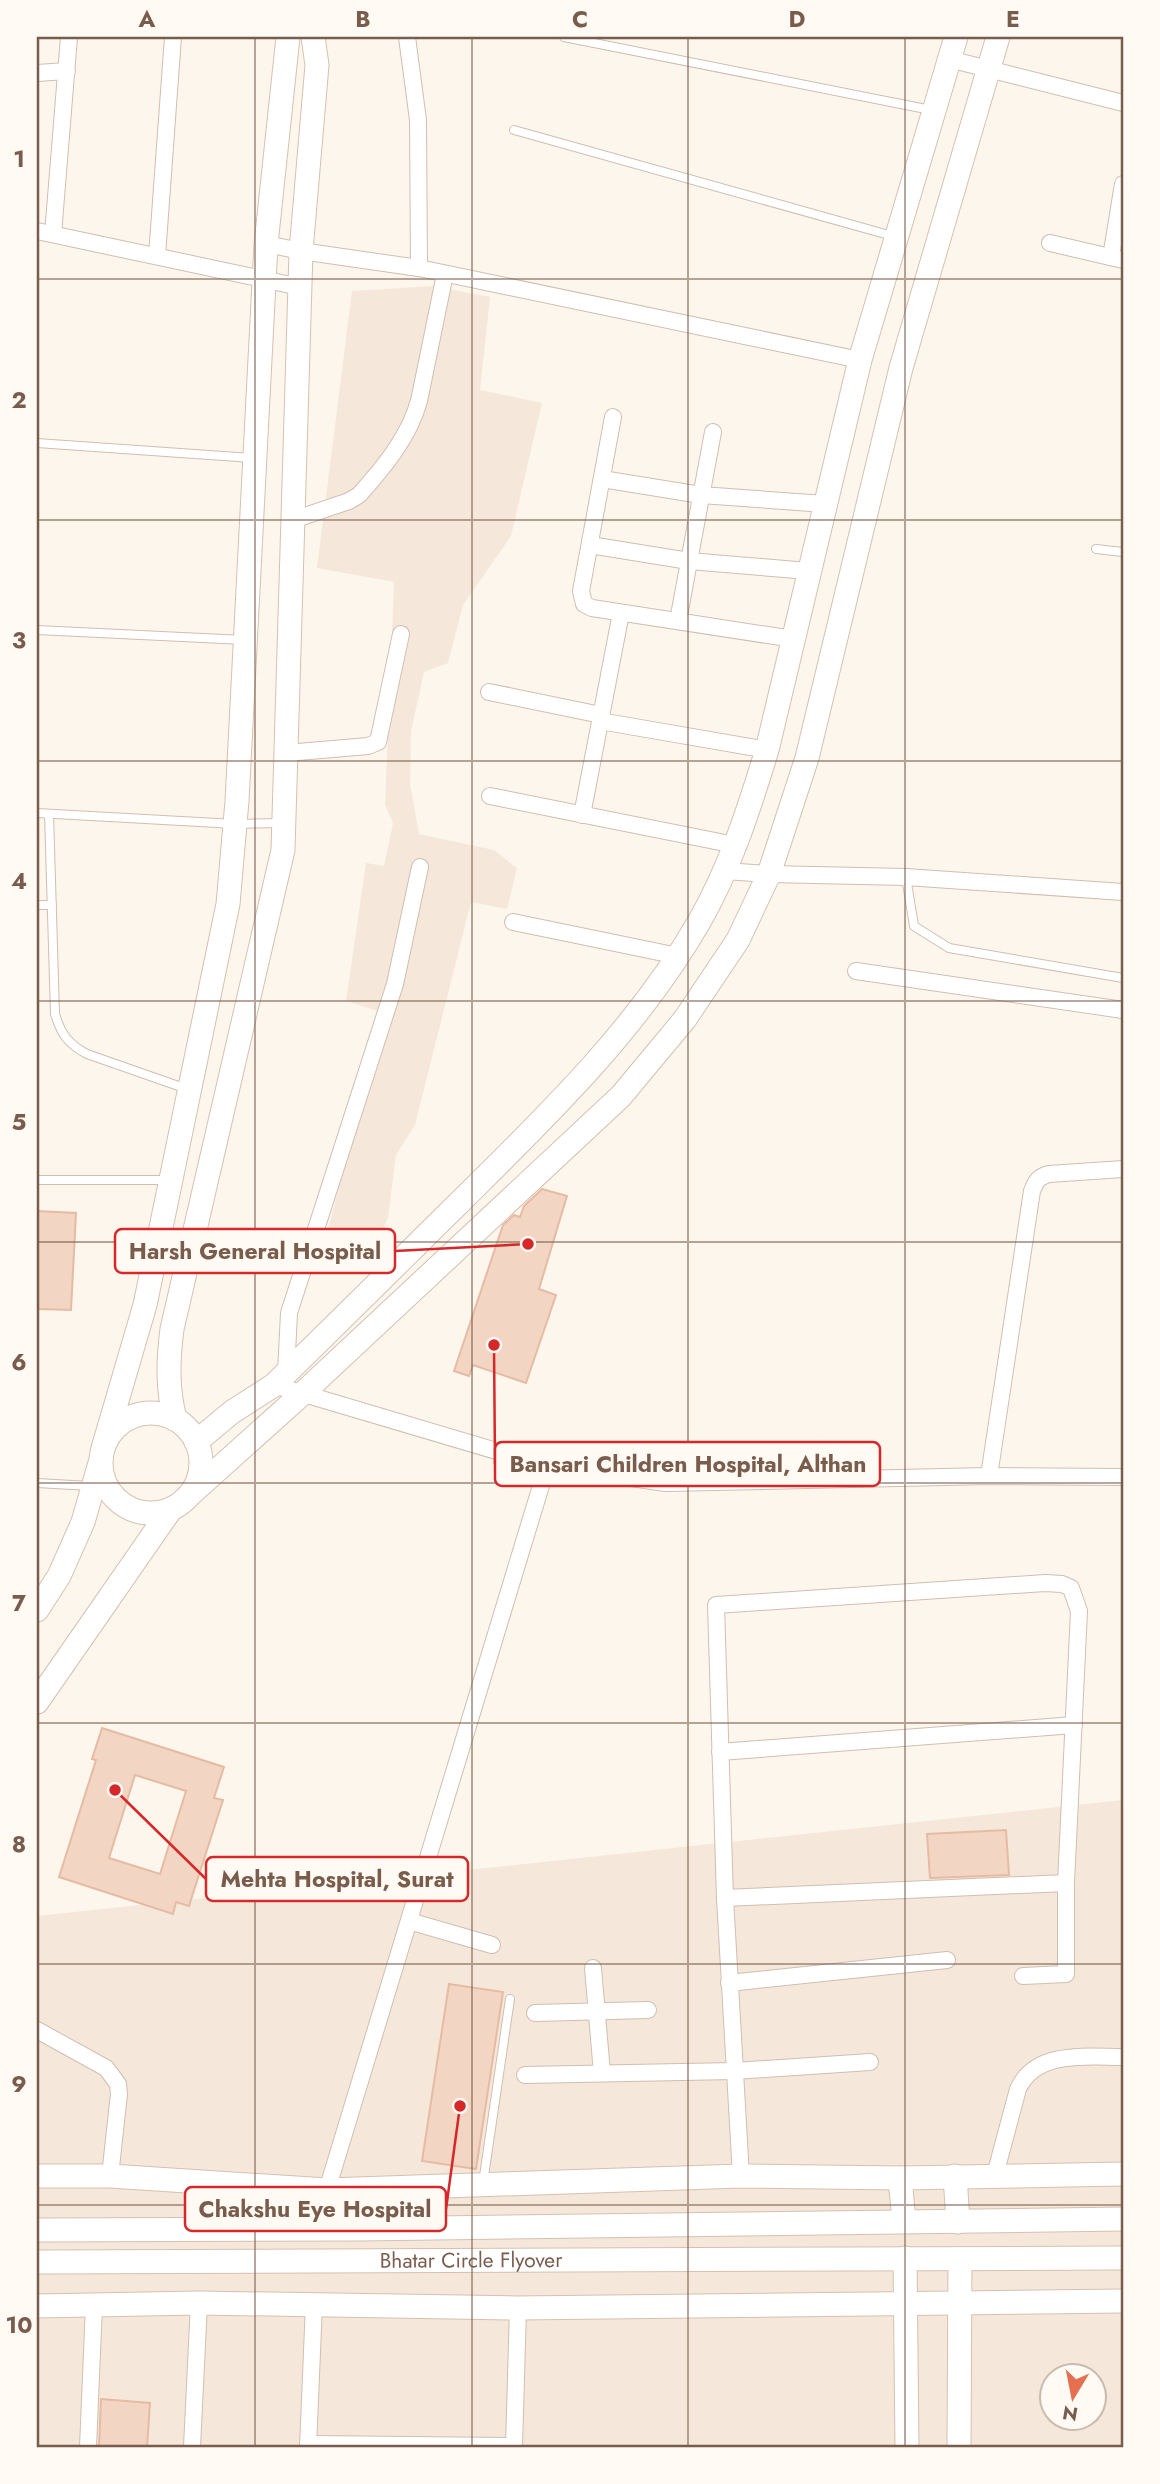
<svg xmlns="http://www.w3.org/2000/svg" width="1160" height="2484" font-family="Jost,sans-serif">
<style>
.residential{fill:#f5e8da;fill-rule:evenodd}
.building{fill:#f3d5c3;stroke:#e6bba3;stroke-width:2;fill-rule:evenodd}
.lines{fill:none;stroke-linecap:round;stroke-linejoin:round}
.lane-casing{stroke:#d1beb0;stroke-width:10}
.street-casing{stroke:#d1beb0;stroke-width:18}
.secondary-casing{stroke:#d6c0b0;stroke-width:25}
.lane{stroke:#fff;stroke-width:8}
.street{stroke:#fff;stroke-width:16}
.secondary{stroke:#fff;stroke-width:23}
.grid{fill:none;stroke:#7a5c4d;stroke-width:2;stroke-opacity:0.55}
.labels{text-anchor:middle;stroke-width:7;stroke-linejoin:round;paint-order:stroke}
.street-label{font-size:21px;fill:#7a5c4d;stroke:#fffaf3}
.leader{fill:none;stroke:#d62828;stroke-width:2.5}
.callout-dot{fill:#d62828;stroke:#fffaf3;stroke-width:2.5}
.callout{fill:#fffaf3;stroke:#d62828;stroke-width:2.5}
.callout-label{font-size:23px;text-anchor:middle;font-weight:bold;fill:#7a5c4d}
.neatline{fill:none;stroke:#7a5c4d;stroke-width:2.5}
.grid-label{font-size:23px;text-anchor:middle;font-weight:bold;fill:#7a5c4d}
</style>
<rect width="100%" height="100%" fill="#fdf6ec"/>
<g class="residential">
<path d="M 433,286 L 490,297 L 480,390 L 542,403 L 511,536 L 463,605 L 448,663 L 424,672 L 411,731 L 410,784 L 419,834 L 494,850 L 517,868 L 507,909 L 471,902 L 415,1125 L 396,1155 L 388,1218 L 374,1245 L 362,1258 L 323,1249 L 384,1013 L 346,1001 L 366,863 L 384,866 L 393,823 L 385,805 L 394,582 L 317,568 L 352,291 Z"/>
<path d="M 1123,1800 L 1123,2447 L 37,2447 L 37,1916 ZM 1052,2376 L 1094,2376 L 1094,2418 L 1052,2418 Z"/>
</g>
<g class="building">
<path d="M 542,1189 L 567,1196 L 539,1289 L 556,1295 L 526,1383 L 473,1365 L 469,1376 L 454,1371 L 503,1225 L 514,1215 L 520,1217 L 524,1206 Z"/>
<path d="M 37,1211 L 76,1213 L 71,1310 L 37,1309 Z"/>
<path d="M 102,1728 L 224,1767 L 214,1798 L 223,1800 L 189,1906 L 176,1902 L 173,1914 L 59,1877 L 96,1760 L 92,1759 ZM 135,1775 L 186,1791 L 160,1874 L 109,1858 Z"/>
<path d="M 1006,1830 L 1009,1875 L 930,1878 L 927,1834 Z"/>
<path d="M 449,1984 L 503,1992 L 476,2169 L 422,2161 Z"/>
<path d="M 101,2399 L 150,2403 L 147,2447 L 99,2447 Z"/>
</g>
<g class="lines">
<g class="lane-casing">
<g id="lane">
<path d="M 564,37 L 931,110"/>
<path d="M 514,130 L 896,237"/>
<path d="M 37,443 L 252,458"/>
<path d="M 1096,549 L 1123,552"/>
<path d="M 37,630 L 244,640"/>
<path d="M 37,813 L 235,824 L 282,823"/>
<path d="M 49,814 L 55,1014 C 61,1034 68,1044 87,1054 L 187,1089"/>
<path d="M 906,877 L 914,926 L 949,948 L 1123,978"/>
<path d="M 37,905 L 52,905"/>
<path d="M 37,1180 L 168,1180"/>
<path d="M 37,1483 L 90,1486"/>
<path d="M 483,2183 L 510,1999"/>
</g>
</g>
<g class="street-casing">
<g id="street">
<path d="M 407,37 L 418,120 L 419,268"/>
<path d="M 949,59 L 1123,103"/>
<path d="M 37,73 L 67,71"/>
<path d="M 37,231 L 300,287"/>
<path d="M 53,234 L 69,37"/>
<path d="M 1050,243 L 1123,260"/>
<path d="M 266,244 L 301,251 L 419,268 L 860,360"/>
<path d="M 157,256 L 173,37"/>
<path d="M 1111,257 L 1123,184"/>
<path d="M 613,417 L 581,591 L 584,604 L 592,608 L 793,639"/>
<path d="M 602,479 L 701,495 L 825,504"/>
<path d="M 293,520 L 349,501 L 359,495 C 384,467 409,437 419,401 L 445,274"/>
<path d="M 590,545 L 689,561 L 808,571"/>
<path d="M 678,621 L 713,432"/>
<path d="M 489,692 L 601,715"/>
<path d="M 600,721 L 767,750"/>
<path d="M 286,753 L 368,746 L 378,742 L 401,634"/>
<path d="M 490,796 L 735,845"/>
<path d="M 582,815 L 621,613"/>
<path d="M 725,871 L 769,874 L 906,877 L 1123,892"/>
<path d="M 513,922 L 678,956"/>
<path d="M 856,971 L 1123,1010"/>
<path d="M 286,1373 L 289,1313 L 395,984 L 420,867"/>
<path d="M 274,1385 L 547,1466 L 666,1483 L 989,1476 L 1123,1477"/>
<path d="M 989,1476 L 1032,1191 C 1036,1181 1038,1177 1049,1174 L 1123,1169"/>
<path d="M 720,1752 L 1074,1725"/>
<path d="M 725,1898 L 1066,1883"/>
<path d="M 409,1921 L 492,1945"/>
<path d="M 593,1968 L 602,2073"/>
<path d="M 729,1983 L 947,1960"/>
<path d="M 535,2013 L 648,2010"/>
<path d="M 37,2030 L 106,2068 L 118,2084 L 119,2094 L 110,2176"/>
<path d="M 525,2075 L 734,2071 L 870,2062"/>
<path d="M 995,2175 L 1018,2089 C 1036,2050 1086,2057 1123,2057"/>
<path d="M 741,2176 L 725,1898 L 716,1605 L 1045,1583 L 1062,1584 L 1071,1588 L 1079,1611 L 1066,1883 L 1066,1974 L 1023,1976"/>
<path d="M 327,2190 L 547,1466"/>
<path d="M 308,2444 L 514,2446"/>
<path d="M 88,2447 L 94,2305"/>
<path d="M 192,2447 L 199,2303"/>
<path d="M 308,2447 L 314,2304"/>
<path d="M 514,2447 L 518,2308"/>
</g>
</g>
<g class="secondary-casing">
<g id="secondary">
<circle cx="151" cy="1463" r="50"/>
<path d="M 175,1419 C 167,1388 168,1361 172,1329 L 283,850 L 301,251 L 317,65 L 313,37"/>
<path d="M 196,1442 L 232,1412 L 274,1385 C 339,1322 403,1258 467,1195 C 552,1111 639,1026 699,922 C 730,868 749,809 767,750 L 860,360 L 956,37"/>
<path d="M 104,1445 L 145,1305 L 228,904 L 237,801 L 266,244 L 288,37"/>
<path d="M 184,1500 L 302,1394 L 621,1096 L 685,1019 L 738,940 L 769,874 L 807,758 L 901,368 L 998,37"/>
<path d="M 37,1610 L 59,1576 L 83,1522 L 100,1463"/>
<path d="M 37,1702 L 171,1509"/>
<path d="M 37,2176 L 110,2176 L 327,2190 L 741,2176 L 900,2178 L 1123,2174"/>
<path d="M 955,2176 L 958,2222"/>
<path d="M 900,2178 L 904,2221"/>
<path d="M 37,2230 L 360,2229 L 1123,2219"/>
<path d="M 905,2258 L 907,2447"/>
<path id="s1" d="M 37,2262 L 1123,2258"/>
<path d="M 37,2306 L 199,2303 L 518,2308 L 1123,2301"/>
<path d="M 959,2447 L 960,2259"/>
</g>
</g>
<use href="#lane" class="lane"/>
<use href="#street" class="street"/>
<use href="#secondary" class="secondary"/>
</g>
<path class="grid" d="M 255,37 L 255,2447M 472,37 L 472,2447M 688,37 L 688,2447M 905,37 L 905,2447M 37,279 L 1123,279M 37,520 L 1123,520M 37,761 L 1123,761M 37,1001 L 1123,1001M 37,1242 L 1123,1242M 37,1483 L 1123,1483M 37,1723 L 1123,1723M 37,1964 L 1123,1964M 37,2205 L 1123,2205"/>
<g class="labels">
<g class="street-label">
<text dy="7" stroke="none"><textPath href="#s1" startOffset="434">Bhatar Circle Flyover</textPath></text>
</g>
</g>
<path class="leader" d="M528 1244L395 1251M494 1345L495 1464M115 1790L206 1879M460 2106L446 2209"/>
<g class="callout-dot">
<circle cx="528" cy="1244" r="7"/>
<circle cx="494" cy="1345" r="7"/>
<circle cx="115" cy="1790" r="7"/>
<circle cx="460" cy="2106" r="7"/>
</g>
<g class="callout">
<rect x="115" y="1229" width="280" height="44" rx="7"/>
<rect x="495" y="1442" width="385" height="44" rx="7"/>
<rect x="206" y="1857" width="262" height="44" rx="7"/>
<rect x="185" y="2187" width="261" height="44" rx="7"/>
</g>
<g class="callout-label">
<text x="255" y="1259">Harsh General Hospital</text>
<text x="688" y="1472">Bansari Children Hospital, Althan</text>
<text x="337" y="1887">Mehta Hospital, Surat</text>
<text x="315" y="2217">Chakshu Eye Hospital</text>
</g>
<rect width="1160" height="2484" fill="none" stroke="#fffaf3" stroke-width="77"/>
<g transform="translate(1073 2397) rotate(190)"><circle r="33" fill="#fffaf3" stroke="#cabbb1" stroke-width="2"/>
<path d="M0-5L12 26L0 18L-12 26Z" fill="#e76f51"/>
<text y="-10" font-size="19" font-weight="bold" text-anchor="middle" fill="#7a5c4d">N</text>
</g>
<rect x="38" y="38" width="1084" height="2408" class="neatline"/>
<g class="grid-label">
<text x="147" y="27">A</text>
<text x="363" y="27">B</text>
<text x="580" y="27">C</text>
<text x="797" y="27">D</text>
<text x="1013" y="27">E</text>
<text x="19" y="167">1</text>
<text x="19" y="408">2</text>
<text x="19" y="648">3</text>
<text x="19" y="889">4</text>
<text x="19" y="1130">5</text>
<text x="19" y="1370">6</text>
<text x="19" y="1611">7</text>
<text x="19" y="1852">8</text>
<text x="19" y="2092">9</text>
<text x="19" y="2333">10</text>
</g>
</svg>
